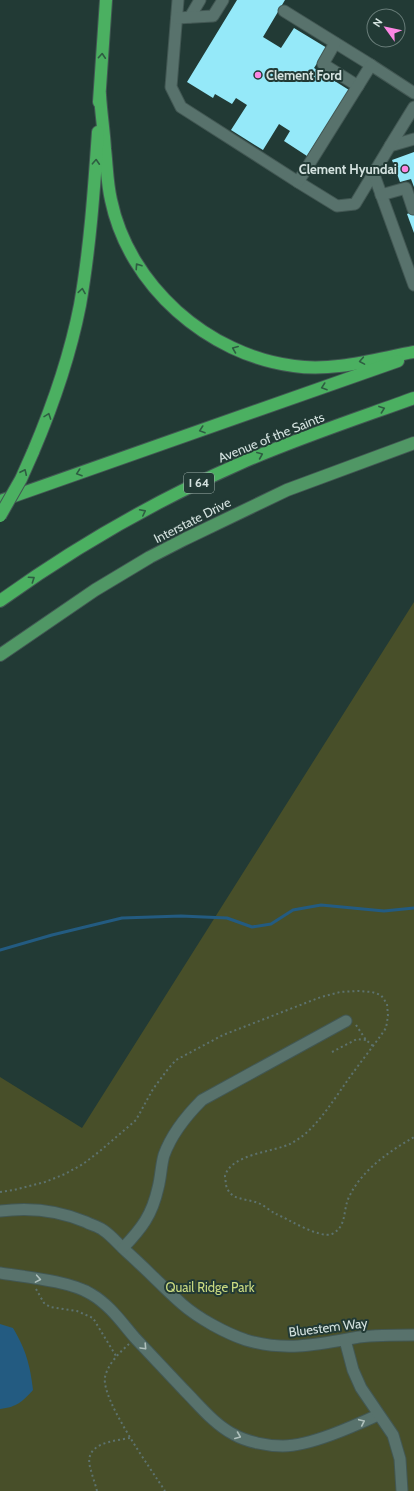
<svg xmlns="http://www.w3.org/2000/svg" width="414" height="1491" font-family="Cabin,sans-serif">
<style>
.green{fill:#484f29}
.water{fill:#235b81}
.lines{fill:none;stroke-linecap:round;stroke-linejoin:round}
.stream{stroke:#235b81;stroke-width:3}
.building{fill:#95e9f9}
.minor-casing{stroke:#425753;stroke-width:13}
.major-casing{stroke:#425753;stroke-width:14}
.highway-casing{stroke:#425753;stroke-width:14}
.path{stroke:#5d726e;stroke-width:2;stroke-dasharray:2 3;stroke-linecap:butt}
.minor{stroke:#58726c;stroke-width:11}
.major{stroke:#509765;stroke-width:12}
.highway{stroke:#4bb061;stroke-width:12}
.highway-bridge-casing{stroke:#425753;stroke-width:14;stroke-linecap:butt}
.highway-bridge{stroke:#4bb061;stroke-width:12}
.oneway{stroke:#2e5d42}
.oneway2{stroke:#afc0bc}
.poi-dot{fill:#fc86e3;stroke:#223a35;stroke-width:1.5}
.labels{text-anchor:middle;stroke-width:4;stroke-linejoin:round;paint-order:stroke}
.shield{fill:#223a35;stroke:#9fb0ac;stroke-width:1}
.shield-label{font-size:12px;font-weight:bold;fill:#d4e2df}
.poi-label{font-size:13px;font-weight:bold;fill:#d4e2df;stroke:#223a35;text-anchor:start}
.street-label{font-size:13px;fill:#d4e2df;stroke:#223a35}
.park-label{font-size:13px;fill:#cada81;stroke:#223a35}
</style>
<rect width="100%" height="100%" fill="#223a35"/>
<path class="green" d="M 414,602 L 414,1491 L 0,1491 L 0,1077 L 82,1128 Z"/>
<path class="water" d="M 0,1324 L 13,1328 C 26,1350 30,1365 33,1390 C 22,1402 17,1407 0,1409 Z"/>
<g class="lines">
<path class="stream" d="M 0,950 L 52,935 L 122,918 L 181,916 L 227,918 L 252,927 L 271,924 L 293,910 L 321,905 L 384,911 L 414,908"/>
</g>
<g class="building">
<path d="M 237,0 L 285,0 L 263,37 L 281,48 L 294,28 L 327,48 L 314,68 L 349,90 L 307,156 L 284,141 L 290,131 L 279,124 L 263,150 L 231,130 L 247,105 L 236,98 L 232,104 L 215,94 L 213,98 L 187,82 Z"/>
<path d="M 414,152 L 414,187 L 411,179 L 400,182 L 392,160 Z"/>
<path d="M 414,211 L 414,233 L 407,214 Z"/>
</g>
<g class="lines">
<g class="minor-casing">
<g id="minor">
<path d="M 178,0 L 171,87 L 181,107 L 298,182 L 337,206 L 355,204 L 390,146 L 414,139"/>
<path d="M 284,11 L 371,65"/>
<path d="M 190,17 L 200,0"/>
<path d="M 177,18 L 213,16 L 223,0"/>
<path d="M 335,43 L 323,64 L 358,86"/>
<path d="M 390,146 L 414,107"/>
<path d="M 373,172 L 414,285"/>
<path d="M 298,182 L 371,65 L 414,93"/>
<path d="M 381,195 L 406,188 L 413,209"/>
<path d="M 0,1211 C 30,1207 58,1210 86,1222 C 91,1225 98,1226 103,1230 C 111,1235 119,1245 127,1252 C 146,1269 163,1287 182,1304 C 198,1318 225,1333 246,1340 C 286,1352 320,1344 359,1337 C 378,1335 396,1335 414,1335"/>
<path d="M 123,1248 C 142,1228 152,1215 158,1188 C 161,1177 161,1165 164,1155 C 172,1133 186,1116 202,1100 L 346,1021"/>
<path d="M 0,1273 C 25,1277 70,1281 91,1294 C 110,1305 122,1323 136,1339 C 152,1356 168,1373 184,1390 C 199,1405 214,1424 233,1434 C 247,1442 267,1446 283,1446 C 310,1446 354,1426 378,1415"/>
<path d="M 345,1340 L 353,1370 L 361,1388 L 393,1435 L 400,1459 L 402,1491"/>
</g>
</g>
<g class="major-casing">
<path id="major" d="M 0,655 L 95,590 L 150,557 L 185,539 L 287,490 L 414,443"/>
</g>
<g class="highway-casing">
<g id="highway">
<path d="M 100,95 C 101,113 104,131 105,149 C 107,166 107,183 111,200 C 129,286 208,355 294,366 C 333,372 376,359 414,352"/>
<path d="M 99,102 L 106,0"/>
<path d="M 33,452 C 53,405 70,356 80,305 C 90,248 94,190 98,132"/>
<path d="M 0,501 L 398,361"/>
<path d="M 0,601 C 75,547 157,500 241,463 C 298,438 356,419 414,398"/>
</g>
</g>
<g class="path">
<path d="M 356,1025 L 366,1040 L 373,1046"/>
<path d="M 332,1052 L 357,1039 L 366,1040"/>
<path d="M 0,1192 L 14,1190 L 45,1182 L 65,1174 L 83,1164 L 100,1151 L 136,1120 L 153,1089 L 168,1069 L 176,1060 L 223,1035 L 321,997 L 340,992 L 358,991 L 372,992 L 381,995 L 387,1004 L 388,1016 L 386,1028 C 373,1047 358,1065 345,1084 C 330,1105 314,1132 290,1144 C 273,1152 231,1154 225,1176 C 225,1179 226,1182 226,1185 C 230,1201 246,1198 258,1203 C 264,1205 270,1211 276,1214 C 288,1219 320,1239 332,1234 C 348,1226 342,1209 350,1195 C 363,1169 390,1151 414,1137"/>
<path d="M 36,1289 L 44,1303 L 50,1307 L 77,1311 L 93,1318 L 116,1356"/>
<path d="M 129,1344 C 119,1353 108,1364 105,1377 C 101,1400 151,1469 165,1491"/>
<path d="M 97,1491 C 95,1483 92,1475 90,1467 C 84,1443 113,1441 130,1438"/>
</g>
<use href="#minor" class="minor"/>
<use href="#major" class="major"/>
<use href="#highway" class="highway"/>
<g class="highway-bridge-casing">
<path id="highway-bridge" d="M 0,516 L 21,479 L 33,452"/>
</g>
<use href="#highway-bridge" class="highway-bridge"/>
</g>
<defs><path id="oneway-chevron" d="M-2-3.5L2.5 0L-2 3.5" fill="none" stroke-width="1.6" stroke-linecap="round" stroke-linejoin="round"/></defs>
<g class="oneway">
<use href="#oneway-chevron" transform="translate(102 56) rotate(-86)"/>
<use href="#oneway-chevron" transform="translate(96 162) rotate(-87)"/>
<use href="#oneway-chevron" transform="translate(138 266) rotate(-124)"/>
<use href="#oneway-chevron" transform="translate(82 291) rotate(-81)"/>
<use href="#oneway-chevron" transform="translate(235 349) rotate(-158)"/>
<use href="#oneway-chevron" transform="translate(362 361) rotate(170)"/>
<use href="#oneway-chevron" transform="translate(324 387) rotate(161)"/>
<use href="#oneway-chevron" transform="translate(382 409) rotate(-20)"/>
<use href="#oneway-chevron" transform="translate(48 416) rotate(-70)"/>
<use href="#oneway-chevron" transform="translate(202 430) rotate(161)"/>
<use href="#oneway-chevron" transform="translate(260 455) rotate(-23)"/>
<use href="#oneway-chevron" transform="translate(24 472) rotate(-65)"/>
<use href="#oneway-chevron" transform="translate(79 473) rotate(161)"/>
<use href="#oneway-chevron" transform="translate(143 512) rotate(-27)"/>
<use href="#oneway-chevron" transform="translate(32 579) rotate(-34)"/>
</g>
<g class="oneway2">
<use href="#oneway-chevron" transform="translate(38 1279) rotate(10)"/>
<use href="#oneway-chevron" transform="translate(144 1347) rotate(47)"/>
<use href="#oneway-chevron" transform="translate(362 1422) rotate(-25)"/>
<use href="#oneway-chevron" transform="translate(238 1436) rotate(22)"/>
</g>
<g class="poi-dot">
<circle cx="258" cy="75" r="4"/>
<circle cx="405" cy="169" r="4"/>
</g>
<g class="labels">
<rect class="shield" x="184" y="473" width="30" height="20" rx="3"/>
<g class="shield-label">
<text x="199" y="487">I 64</text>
</g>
<g class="poi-label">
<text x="266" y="80">Clement Ford</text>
<text x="397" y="174" text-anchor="end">Clement Hyundai</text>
</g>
<g class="street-label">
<text transform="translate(271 437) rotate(-22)" y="5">Avenue of the Saints</text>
<text transform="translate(192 520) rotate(-27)" y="5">Interstate Drive</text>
<text transform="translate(328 1327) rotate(-7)" y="5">Bluestem Way</text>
</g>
<g class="park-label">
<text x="210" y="1292">Quail Ridge Park</text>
</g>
</g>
<g transform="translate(386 28) rotate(303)"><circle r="19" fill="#223a35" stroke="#697d79"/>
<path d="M0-3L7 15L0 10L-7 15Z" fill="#fc86e3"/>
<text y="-6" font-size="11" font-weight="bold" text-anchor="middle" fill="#d4e2df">N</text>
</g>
</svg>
